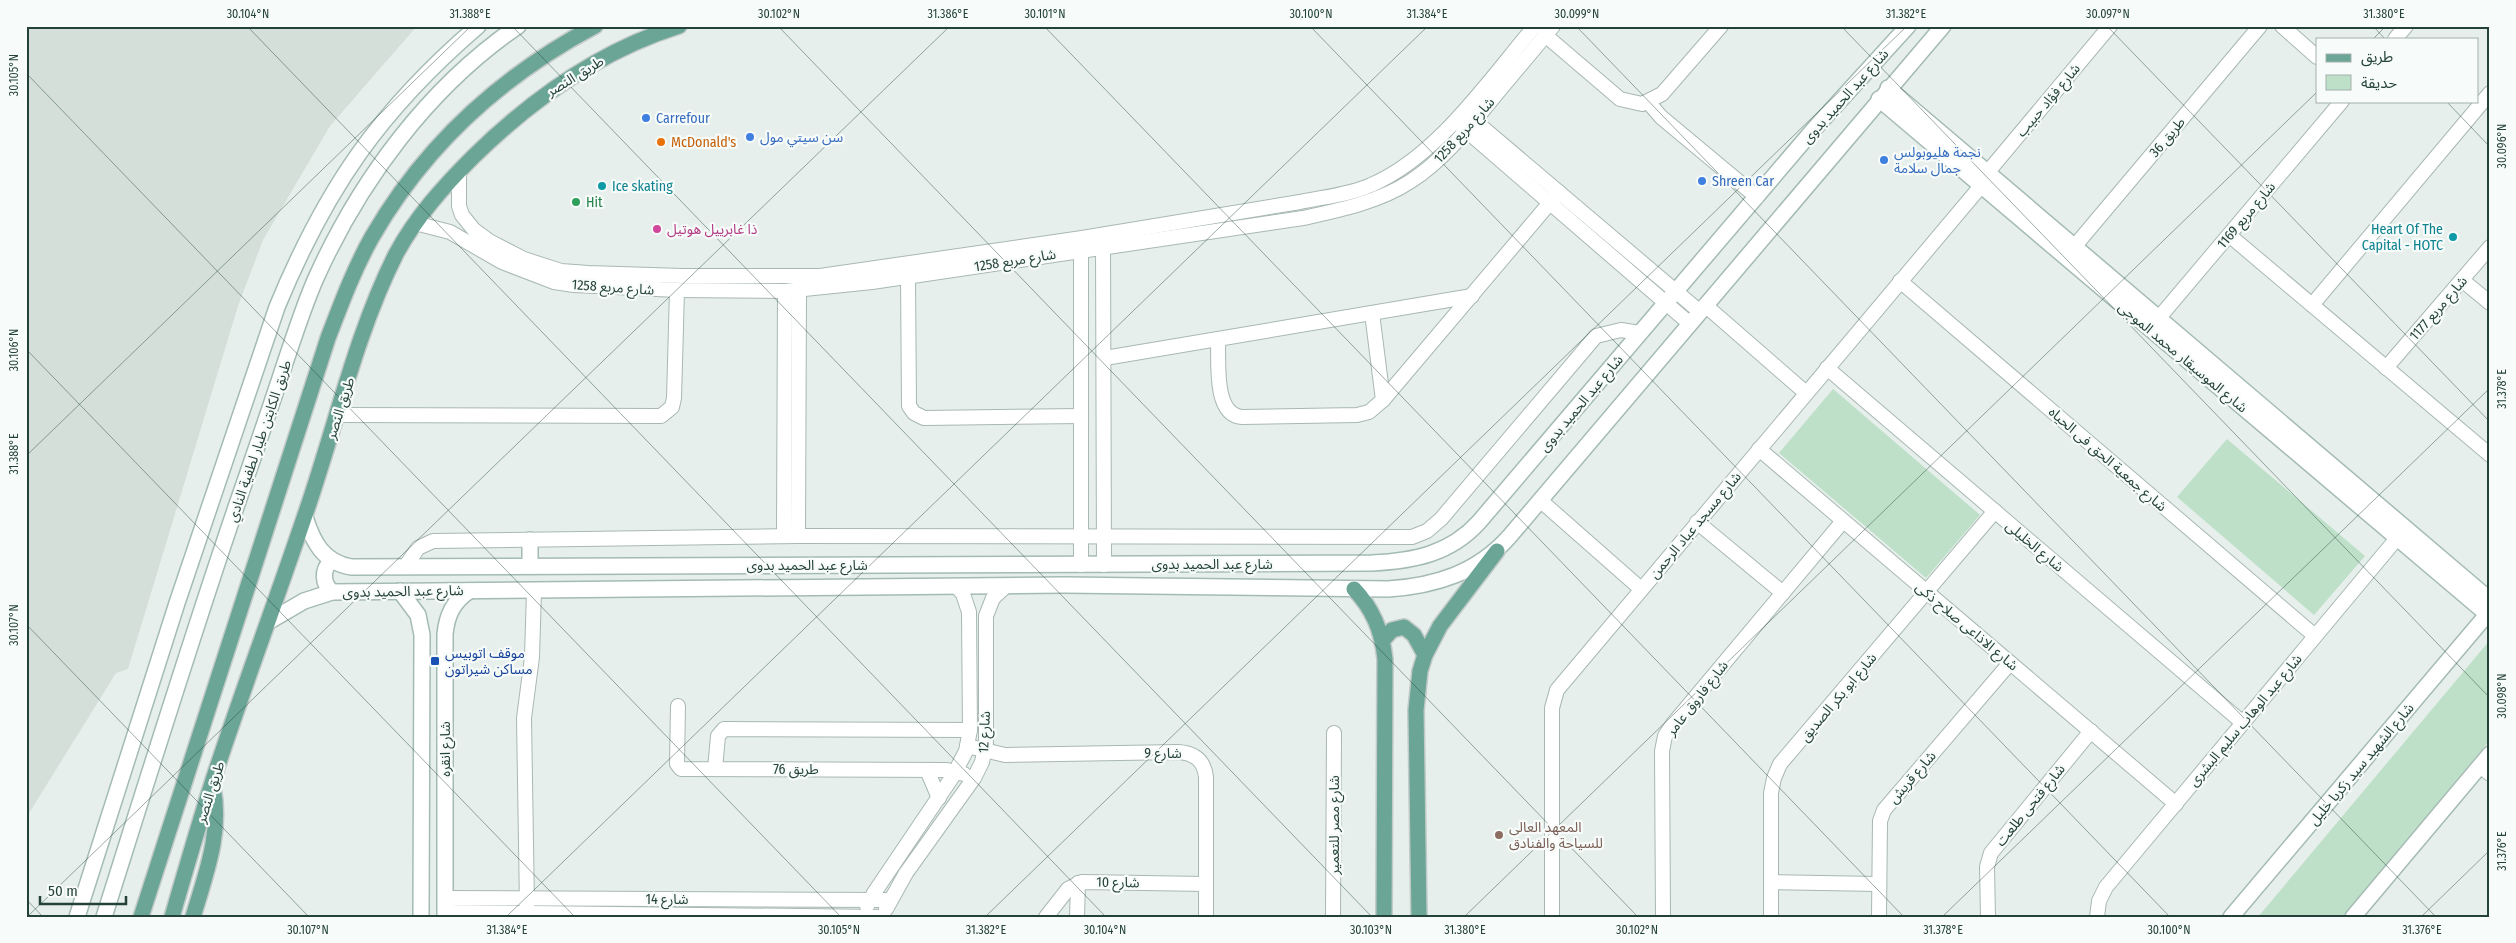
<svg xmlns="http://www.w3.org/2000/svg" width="2516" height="943" font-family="'Fira Sans Condensed','Noto Sans Arabic',sans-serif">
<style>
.built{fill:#d4dfda}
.green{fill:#bfe0c8}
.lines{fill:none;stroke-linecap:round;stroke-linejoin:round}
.street-casing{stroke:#a8b8b2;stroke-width:16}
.secondary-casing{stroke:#a4bbb3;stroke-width:18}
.primary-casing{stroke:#c2cac8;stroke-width:18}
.street{stroke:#fff;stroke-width:14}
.secondary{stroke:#fff;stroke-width:15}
.primary{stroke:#6aa596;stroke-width:15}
.ticks{fill:none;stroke:#24423a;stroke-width:1;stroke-opacity:0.45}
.shop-dot{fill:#3f7fe0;stroke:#f7fbf9;stroke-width:2}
.food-dot{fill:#e8710a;stroke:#f7fbf9;stroke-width:2}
.culture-dot{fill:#0f9aa8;stroke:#f7fbf9;stroke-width:2}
.leisure-dot{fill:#2e9e5b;stroke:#f7fbf9;stroke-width:2}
.hotel-dot{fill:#d1479c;stroke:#f7fbf9;stroke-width:2}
.transit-dot{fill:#1a4fb4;stroke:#f7fbf9;stroke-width:2}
.education-dot{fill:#8d6e63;stroke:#f7fbf9;stroke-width:2}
.labels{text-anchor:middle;stroke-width:4.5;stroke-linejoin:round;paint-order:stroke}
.street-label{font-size:14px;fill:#24423a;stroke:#f7fbf9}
.shop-label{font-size:14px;fill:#366cbe;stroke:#f7fbf9;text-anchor:start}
.food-label{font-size:14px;fill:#c56008;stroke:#f7fbf9;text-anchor:start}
.culture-label{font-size:14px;fill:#0d838f;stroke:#f7fbf9;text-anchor:start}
.leisure-label{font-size:14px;fill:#27864d;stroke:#f7fbf9;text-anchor:start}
.hotel-label{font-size:14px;fill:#b23c85;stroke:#f7fbf9;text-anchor:start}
.transit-label{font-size:14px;fill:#164399;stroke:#f7fbf9;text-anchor:start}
.education-label{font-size:14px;fill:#785e54;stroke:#f7fbf9;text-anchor:start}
.neatline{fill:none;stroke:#24423a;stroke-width:2}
.ticks-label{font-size:12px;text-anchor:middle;fill:#24423a}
</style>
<rect width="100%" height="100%" fill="#e6efeb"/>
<path class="built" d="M 26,26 L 417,26 L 330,126 L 263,240 L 238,306 L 128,669 L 116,673 L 26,818 Z"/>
<g class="green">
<path d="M 1833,389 L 1980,515 L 1926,578 L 1779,453 Z"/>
<path d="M 2227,439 L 2365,556 L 2314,615 L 2177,497 Z"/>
<path d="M 2490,640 L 2490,740 L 2342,917 L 2258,917 Z"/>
</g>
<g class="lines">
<g class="street-casing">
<g id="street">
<path d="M 2282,26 L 2317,57"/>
<path d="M 1545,35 L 1620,99 L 1642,104 L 1662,94 L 1721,26"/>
<path d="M 2395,39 L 2406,26"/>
<path d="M 1649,103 L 1661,117 L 1757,197"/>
<path d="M 1469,116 L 1699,311"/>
<path d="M 1461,126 L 1689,323"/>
<path d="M 459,171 L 459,206 L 462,215 L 474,230 L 489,241 L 524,259 L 561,271 L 588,273 L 683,276 L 820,276 L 1082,238 L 1300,202 C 1323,197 1349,195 1371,185 C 1437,157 1489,80 1535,26"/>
<path d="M 1987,173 L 2110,26"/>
<path d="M 415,223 L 450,232 L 502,262 L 554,282 L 574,285 L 677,290 L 785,291 L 872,282 L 1303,218 C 1340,210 1379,202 1411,181 C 1442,161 1466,131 1489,103 C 1510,77 1532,52 1553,26"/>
<path d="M 2229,235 L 2490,455"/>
<path d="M 1103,238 L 1104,565"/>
<path d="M 2074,247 L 2260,26"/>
<path d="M 908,277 L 909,406 L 914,413 L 924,418 L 1081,416"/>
<path d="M 2462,280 L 2490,303"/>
<path d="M 1900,281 L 2315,636"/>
<path d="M 1705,305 L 1806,393"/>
<path d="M 2312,305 L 2490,93"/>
<path d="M 1372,313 L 1383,400"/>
<path d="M 2152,326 L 2342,101"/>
<path d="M 1218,339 C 1219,361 1213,415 1242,417 L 1357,415 L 1369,412 L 1383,400 L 1559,192"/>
<path d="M 1105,358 L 1472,296"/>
<path d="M 1827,368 L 2243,723"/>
<path d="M 2386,368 L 2490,247"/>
<path d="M 338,415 L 661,416 L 672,407 L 674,398 L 677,290"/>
<path d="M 1759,449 L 2176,804"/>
<path d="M 1541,501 L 1641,589"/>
<path d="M 1697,522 L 1783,593"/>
<path d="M 784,536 L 785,291"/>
<path d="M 798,536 L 799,290"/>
<path d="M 1081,565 L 1081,241"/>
<path d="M 405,567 L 418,548 L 433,541 L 798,536 L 1412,537 L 1427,531 L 1441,519 L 1596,336 L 1621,330 L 1640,333"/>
<path d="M 678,706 L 677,764 L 681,769 L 947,770 L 964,774"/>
<path d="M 967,746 L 1005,755 L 1178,752 C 1194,753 1204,760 1206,777 L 1206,917"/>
<path d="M 2480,766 L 2490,774"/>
<path d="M 715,769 L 718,736 L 724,729 L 970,730"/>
<path d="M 927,770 L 939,798"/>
<path d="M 1771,882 L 1879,884"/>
<path d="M 445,898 L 889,900"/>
<path d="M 527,906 L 524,718 L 532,657 L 534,590"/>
<path d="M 867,906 L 874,893 L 953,776 L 966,751 L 970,730 L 969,612 L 963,594 L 956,586"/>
<path d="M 886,909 L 906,873 L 974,778 L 982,762 L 986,743 L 986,616 L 993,598 L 1006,586"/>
<path d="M 445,912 L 883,917"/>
<path d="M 1046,917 L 1068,889 L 1082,882 L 1206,884"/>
<path d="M 1077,917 L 1078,883"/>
<path d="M 1333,917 L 1334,733"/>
<path d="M 1552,917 L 1552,708 L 1557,690 L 1981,186"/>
<path d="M 1663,917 L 1662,751 L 1665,736 L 1673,724 L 1843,521"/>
<path d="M 1771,917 L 1771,793 L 1774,778 L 1780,764 L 1995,511"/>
<path d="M 1879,917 L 1880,821 L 1884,810 L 2010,663"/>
<path d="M 1988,917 L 1987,867 L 1991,853 L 2091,731"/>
<path d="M 2097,917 L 2099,901 L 2106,887 L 2403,531"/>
</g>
</g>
<g class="secondary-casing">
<g id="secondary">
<path d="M 1888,88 L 2490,600"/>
<path d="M 1879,99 L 2487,614"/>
<path d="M 305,517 C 313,542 323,562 351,567 L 1372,563 C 1414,561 1450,554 1479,522 L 1814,129 L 1908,26"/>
<path d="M 530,540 L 530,566"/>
<path d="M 331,561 C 322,570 322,583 332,592"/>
<path d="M 400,591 L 418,615 L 422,635 L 421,917"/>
<path d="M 268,622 L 304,601 L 332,592 L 1064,585 L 1388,589 C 1435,586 1477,573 1509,537 L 1943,26"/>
<path d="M 77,917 L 177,603 L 277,307 C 326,188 380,110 478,26"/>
<path d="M 104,917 C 147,781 189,645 235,510 C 252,461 269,412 285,363 C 295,334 304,305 316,278 C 360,180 429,87 518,26"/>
<path d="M 445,917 L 445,634 C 447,615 453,602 469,591"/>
<path d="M 2231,917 L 2490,611"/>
<path d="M 2353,917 L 2490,754"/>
</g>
</g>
<g class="primary-casing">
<g id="primary">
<path d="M 1354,589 C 1373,609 1382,631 1385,659 L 1384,917"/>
<path d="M 1383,640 L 1392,630 L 1404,627 L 1414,635 L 1425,655"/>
<path d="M 141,917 L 328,338 C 341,304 354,269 372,237 C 425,145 501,76 595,26"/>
<path d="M 172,917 C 185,872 198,827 212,783 C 241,694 274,607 304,518 C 334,433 355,335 396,254 C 416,217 443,187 473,157 C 532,99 599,51 679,26"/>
<path d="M 193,917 C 206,873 222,833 213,787"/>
<path d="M 1419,917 L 1416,710 L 1420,671 L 1425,655 L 1440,626 L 1497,551"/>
</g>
</g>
<use href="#street" class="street"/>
<use href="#secondary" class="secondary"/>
<use href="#primary" class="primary"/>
</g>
<path class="ticks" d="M 247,26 L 1106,917M 512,26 L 1372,917M 778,26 L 1638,917M 1044,26 L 1904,917M 1310,26 L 2170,917M 1576,26 L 2436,917M 1841,26 L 2490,698M 2107,26 L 2490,422M 2373,26 L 2385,39M 2373,39 L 2386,26M 26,73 L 841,917M 2446,101 L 2490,147M 26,349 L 575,917M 26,456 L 471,26M 26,624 L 309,917M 26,899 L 43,917M 27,917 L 950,26M 506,917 L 1428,26M 985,917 L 1907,26M 1464,917 L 2317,92M 1942,917 L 2490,388M 2421,917 L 2490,850"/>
<g class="shop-dot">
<circle cx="646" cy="118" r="5"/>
<circle cx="750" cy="137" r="5"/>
<circle cx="1884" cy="160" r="5"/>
<circle cx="1702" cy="181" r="5"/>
</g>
<circle class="food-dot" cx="661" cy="142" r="5"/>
<g class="culture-dot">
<circle cx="602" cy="186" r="5"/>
<circle cx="2453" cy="237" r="5"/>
</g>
<circle class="leisure-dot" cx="576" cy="202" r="5"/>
<circle class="hotel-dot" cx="657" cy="229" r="5"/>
<rect class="transit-dot" x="430" y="656" width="10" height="10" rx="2.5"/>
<circle class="education-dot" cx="1499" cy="835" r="5"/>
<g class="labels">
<g class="street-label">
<text transform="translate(575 76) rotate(-31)" y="5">طريق النصر</text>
<text transform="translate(1845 96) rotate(-48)" y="5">شارع عبد الحميد بدوى</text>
<text transform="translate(2048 100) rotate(-50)" y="5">شارع فؤاد حبيب</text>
<text transform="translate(1464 130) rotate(-48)" y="5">شارع مربع 1258</text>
<text transform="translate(2167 137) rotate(-50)" y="5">طريق 36</text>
<text transform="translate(2246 215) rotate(-50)" y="5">شارع مربع 1169</text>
<text transform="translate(1015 260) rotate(-9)" y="5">شارع مربع 1258</text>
<text transform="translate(613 287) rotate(4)" y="5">شارع مربع 1258</text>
<text transform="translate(2438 308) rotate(-49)" y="5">شارع مربع 1177</text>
<text transform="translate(2183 357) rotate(40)" y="5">شارع الموسيقار محمد الموجى</text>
<text transform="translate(1581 403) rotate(-50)" y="5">شارع عبد الحميد بدوى</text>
<text transform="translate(340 408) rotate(-72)" y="5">طريق النصر</text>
<text transform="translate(259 441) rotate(-71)" y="5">طريق الكابتن طيار لطفية النادي</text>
<text transform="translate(2108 459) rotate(41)" y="5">شارع جمعية الحق فى الحياه</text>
<text transform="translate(1695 525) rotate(-50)" y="5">شارع مسجد عباد الرحمن</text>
<text transform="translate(2035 546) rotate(40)" y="5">شارع الخليلى</text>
<text x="1212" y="569">شارع عبد الحميد بدوى</text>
<text x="807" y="570">شارع عبد الحميد بدوى</text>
<text transform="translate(403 591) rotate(-1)" y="5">شارع عبد الحميد بدوى</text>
<text transform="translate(1967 626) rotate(40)" y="5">شارع الاذاعى صلاح ذكى</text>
<text transform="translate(1838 697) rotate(-50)" y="5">شارع ابو بكر الصديق</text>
<text transform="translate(1697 698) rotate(-52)" y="5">شارع فاروق عامر</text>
<text transform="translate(2245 720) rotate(-50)" y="5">شارع عبد الوهاب سليم البشرى</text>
<text transform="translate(984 732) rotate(-87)" y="5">شارع 12</text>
<text transform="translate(445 749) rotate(-90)" y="5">شارع انقره</text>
<text x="1163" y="758">شارع 9</text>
<text transform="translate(2361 764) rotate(-50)" y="5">شارع الشهيد سيد زكريا خليل</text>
<text x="796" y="774">طريق 76</text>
<text transform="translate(1912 777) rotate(-49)" y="5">شارع قريش</text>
<text transform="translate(210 792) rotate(-72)" y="5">طريق النصر</text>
<text transform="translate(2030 805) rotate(-51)" y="5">شارع فتحى طلعت</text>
<text transform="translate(1334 825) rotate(-90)" y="5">شارع مصر للتعمير</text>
<text transform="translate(1118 882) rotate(1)" y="5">شارع 10</text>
<text x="667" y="904">شارع 14</text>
</g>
<g class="shop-label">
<text x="656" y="123">Carrefour</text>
<text x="760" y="142">سن سيتي مول</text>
<text x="1894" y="157">نجمة هليوبولس<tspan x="1894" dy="16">جمال سلامة</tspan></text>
<text x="1712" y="186">Shreen Car</text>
</g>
<g class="food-label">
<text x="671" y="147">McDonald's</text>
</g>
<g class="culture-label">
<text x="612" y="191">Ice skating</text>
<text x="2443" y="234" text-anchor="end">Heart Of The<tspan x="2443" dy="16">Capital - HOTC</tspan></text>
</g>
<g class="leisure-label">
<text x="586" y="207">Hit</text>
</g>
<g class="hotel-label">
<text x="667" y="234">ذا غابرييل هوتيل</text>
</g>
<g class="transit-label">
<text x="445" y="658">موقف اتوبيس<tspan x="445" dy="16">مساكن شيراتون</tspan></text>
</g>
<g class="education-label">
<text x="1509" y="832">المعهد العالى<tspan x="1509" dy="16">للسياحة والفنادق</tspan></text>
</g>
</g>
<rect width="2516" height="943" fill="none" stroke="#f7fbf9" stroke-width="55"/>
<rect x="2316" y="38" width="162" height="65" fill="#f7fbf9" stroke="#a3b1ad"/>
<rect x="2326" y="54" width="25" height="8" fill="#6aa596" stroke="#a3b1ad"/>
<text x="2361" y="62" font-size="15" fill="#24423a">طريق</text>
<rect x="2326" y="75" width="25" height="15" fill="#bfe0c8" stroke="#a3b1ad"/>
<text x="2361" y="88" font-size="15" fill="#24423a">حديقة</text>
<path d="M40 896v8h86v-8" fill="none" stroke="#24423a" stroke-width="2.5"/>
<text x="48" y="896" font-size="15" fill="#24423a" stroke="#f7fbf9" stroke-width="4" paint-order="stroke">50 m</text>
<rect x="28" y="28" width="2460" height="888" class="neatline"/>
<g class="ticks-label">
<text x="248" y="18">30.104°N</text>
<text x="470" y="18">31.388°E</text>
<text x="779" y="18">30.102°N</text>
<text x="948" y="18">31.386°E</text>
<text x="1045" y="18">30.101°N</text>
<text x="1311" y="18">30.100°N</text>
<text x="1427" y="18">31.384°E</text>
<text x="1577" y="18">30.099°N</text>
<text x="1906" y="18">31.382°E</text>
<text x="2108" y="18">30.097°N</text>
<text x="2384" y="18">31.380°E</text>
<text transform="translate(14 75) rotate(-90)" y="4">30.105°N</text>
<text transform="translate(2502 146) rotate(-90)" y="4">30.096°N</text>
<text transform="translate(14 350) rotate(-90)" y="4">30.106°N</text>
<text transform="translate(2502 389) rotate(-90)" y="4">31.378°E</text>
<text transform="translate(14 454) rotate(-90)" y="4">31.388°E</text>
<text transform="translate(14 625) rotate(-90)" y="4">30.107°N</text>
<text transform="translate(2502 696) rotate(-90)" y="4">30.098°N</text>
<text transform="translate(2502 851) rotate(-90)" y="4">31.376°E</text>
<text x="308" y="934">30.107°N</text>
<text x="507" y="934">31.384°E</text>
<text x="839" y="934">30.105°N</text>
<text x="986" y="934">31.382°E</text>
<text x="1105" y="934">30.104°N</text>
<text x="1371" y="934">30.103°N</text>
<text x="1465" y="934">31.380°E</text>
<text x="1637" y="934">30.102°N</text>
<text x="1943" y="934">31.378°E</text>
<text x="2169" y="934">30.100°N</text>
<text x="2422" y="934">31.376°E</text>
</g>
</svg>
